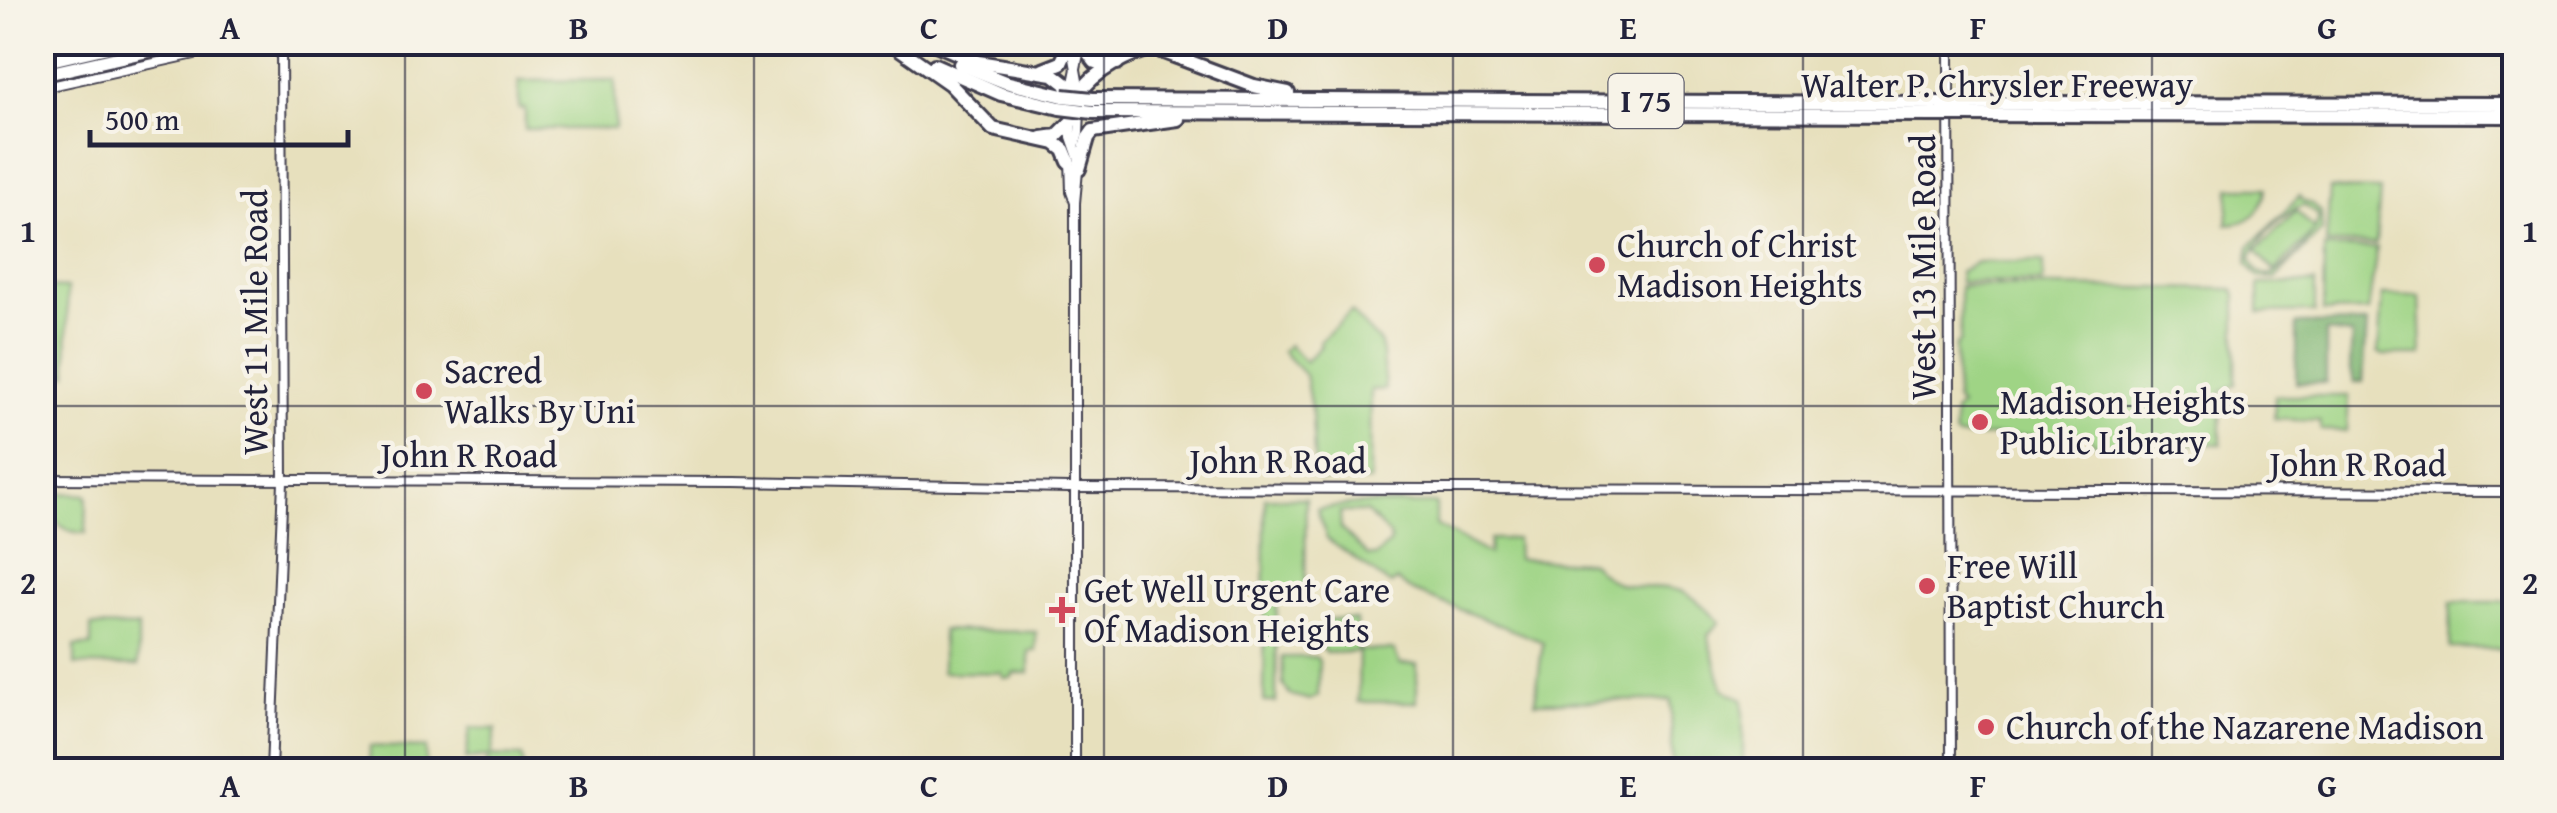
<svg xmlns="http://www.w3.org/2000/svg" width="2557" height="813" font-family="'Gentium Book Plus',serif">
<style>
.green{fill:#9fd485;stroke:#607b60;stroke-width:2.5;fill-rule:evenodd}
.forest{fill:#7fb672;stroke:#506c56;stroke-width:2.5}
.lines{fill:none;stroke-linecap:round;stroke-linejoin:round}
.secondary-casing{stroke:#403e4e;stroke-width:12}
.highway-casing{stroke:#403e4e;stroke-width:18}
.secondary{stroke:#fff;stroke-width:8}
.highway{stroke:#fff;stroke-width:12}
.highway-bridge-casing{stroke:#403e4e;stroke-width:18;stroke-linecap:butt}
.highway-bridge{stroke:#fff;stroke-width:12}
.grid{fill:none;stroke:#22223b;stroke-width:2.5;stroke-opacity:0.55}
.poi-dot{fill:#d1495b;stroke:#f7f3e8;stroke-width:4}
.labels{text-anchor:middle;stroke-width:9;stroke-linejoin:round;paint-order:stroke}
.shield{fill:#f7f3e8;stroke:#62616f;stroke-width:2.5}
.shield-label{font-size:32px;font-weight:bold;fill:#22223b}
.street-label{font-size:35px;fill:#22223b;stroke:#f7f3e8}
.poi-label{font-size:35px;fill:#22223b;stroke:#f7f3e8;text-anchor:start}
.neatline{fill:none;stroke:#22223b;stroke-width:4}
.grid-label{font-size:32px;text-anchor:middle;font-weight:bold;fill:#22223b}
</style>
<rect width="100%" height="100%" fill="#f7f3e8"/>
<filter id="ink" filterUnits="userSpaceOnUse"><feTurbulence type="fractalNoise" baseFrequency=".01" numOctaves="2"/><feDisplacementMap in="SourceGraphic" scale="20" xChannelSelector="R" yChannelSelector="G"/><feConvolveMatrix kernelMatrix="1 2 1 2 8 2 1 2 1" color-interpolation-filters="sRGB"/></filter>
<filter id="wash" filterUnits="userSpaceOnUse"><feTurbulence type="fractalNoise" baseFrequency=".0048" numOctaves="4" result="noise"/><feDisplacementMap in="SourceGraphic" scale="40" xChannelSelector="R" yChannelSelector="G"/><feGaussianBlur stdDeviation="2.25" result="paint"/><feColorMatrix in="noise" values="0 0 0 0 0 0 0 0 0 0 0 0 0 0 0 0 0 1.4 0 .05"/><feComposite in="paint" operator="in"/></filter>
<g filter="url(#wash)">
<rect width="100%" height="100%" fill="#e7e0bd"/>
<g class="green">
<path d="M 615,80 L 615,129 L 525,129 L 525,109 L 519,109 L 519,81 Z"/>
<path d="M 2230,188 L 2265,188 C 2263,212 2250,224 2227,224 Z"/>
<path d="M 2330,189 L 2380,190 L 2376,244 L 2326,244 Z"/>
<path d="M 2300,196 L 2302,201 L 2313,204 L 2321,212 L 2322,231 L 2276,278 L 2258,277 L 2247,264 L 2250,246 ZM 2305,206 L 2318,215 C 2320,231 2289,266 2274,273 C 2267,276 2265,274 2258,272 L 2251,261 C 2253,242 2286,209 2305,206 Z"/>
<path d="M 2296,211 L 2315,230 L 2275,271 L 2256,251 Z"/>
<path d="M 2324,248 L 2377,248 L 2368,311 L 2323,312 Z"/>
<path d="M 1977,262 L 2043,262 L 2043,283 L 1960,282 L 1959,272 Z"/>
<path d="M 2315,283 L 2315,312 L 2259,313 L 2259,284 Z"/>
<path d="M 1960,286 L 2233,289 L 2236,295 L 2236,384 L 2221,392 L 2221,444 L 2094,444 L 2087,434 L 1957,437 L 1954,434 L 1954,412 L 1960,406 L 1956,402 L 1955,346 L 1960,341 Z"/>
<path d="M 43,287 L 67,288 L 68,374 L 43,374 Z"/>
<path d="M 2382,295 L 2420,296 L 2422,355 L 2383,355 L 2378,352 Z"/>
<path d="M 1351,312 L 1381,344 L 1385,389 L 1371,390 L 1370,481 L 1319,480 L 1315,474 L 1312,415 L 1305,375 L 1282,351 L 1289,345 L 1305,362 L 1321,346 L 1319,342 Z"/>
<path d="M 2275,396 L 2349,396 L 2347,431 L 2321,430 L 2320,421 L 2274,419 Z"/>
<path d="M 47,492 L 87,495 L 86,533 C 60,533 48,517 47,492 Z"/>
<path d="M 1265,498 L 1306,498 L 1305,594 L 1277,595 L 1276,702 L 1264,702 Z"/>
<path d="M 1359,504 L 1436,504 L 1436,525 L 1489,554 L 1490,539 L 1516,539 L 1517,559 L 1591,562 C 1623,601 1647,580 1681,591 C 1696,597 1708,611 1720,622 L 1708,635 L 1723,689 L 1743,699 L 1743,770 L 1672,770 L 1671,700 L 1535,702 L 1543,642 L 1412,591 L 1397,581 L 1391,585 L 1327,539 L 1317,509 ZM 1340,512 L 1366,512 L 1390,535 L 1390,543 L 1376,556 L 1368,556 L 1341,529 Z"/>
<path d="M 2451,602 L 2514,602 L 2514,649 L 2450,648 Z"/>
<path d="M 1324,619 L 1356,620 L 1357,652 L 1326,653 L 1322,649 Z"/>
<path d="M 91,626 L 138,627 L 138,666 L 75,665 L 75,646 L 91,646 Z"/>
<path d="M 942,630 L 1036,632 L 1036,651 L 1029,651 L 1029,673 L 1013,673 L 1012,677 L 1003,678 L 1002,673 L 942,672 Z"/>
<path d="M 1359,650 L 1394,650 L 1400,664 L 1417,664 L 1417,702 L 1358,702 Z"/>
<path d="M 1282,657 L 1316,657 L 1319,661 L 1318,696 L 1310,700 L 1290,695 L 1283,685 Z"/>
<path d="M 470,728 L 496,729 L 491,756 L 522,757 L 524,770 L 485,770 L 489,757 L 466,759 Z"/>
<path d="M 370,746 L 426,748 L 425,770 L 369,770 Z"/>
</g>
<path class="forest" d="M 2367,323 L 2363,382 L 2354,382 L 2350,366 L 2352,335 L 2326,332 L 2326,383 L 2296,383 L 2296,324 Z"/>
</g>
<g filter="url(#ink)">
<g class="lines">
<g class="secondary-casing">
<g id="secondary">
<path d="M 1949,42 L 1951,770"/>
<path d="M 42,47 L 61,42"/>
<path d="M 1072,47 L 1080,92"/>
<path d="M 42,88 L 249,42"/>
<path d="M 1072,88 L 1081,44"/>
<path d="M 1071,122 L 1071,137 L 1079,160 L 1075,203 L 1075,770"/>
<path d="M 1075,146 L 1079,133 L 1080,111"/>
<path d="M 1070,159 L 1071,192 L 1075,203"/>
<path d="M 42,479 L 734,482 L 1068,488 L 2514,492"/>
<path d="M 271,770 L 283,482 L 281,42"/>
</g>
</g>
<g class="highway-casing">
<g id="highway">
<path d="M 890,42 L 950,84 L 993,129 L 1055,143 L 1064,150 L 1069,162"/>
<path d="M 931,42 L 978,62 L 1053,74 L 1066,84 L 1072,99"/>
<path d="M 1081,43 L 1095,62 L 1117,63"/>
<path d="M 42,62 L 129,42"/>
<path d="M 960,64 L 1005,82 L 1063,96"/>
<path d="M 935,65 L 1001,94 L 1060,108"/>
<path d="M 1043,70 L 1061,63 L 1071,42"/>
<path d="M 42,75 L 188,42"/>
<path d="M 1080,93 C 1094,71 1128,54 1153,48 L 1254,86 L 1288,93"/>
<path d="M 1093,99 L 1938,103"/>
<path d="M 1961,103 L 2514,104"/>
<path d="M 1093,112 L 1937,115"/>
<path d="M 1961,115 L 2514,116"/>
<path d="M 1042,138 L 1057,136 L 1071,122"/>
<path d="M 1079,169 L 1088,138 L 1093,131 L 1178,119"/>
</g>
</g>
<use href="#secondary" class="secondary"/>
<use href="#highway" class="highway"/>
<g class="highway-bridge-casing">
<g id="highway-bridge">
<path d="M 1063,96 L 1093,99"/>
<path d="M 1938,103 L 1961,103"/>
<path d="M 1060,108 L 1093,112"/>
<path d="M 1937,115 L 1961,115"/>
</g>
</g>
<use href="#highway-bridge" class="highway-bridge"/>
</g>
</g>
<path class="grid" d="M 405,42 L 405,770M 754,42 L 754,770M 1104,42 L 1104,770M 1453,42 L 1453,770M 1803,42 L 1803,770M 2152,42 L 2152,770M 42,406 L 2514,406"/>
<g class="poi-dot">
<circle cx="1597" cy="265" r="10"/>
<circle cx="424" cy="391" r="10"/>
<circle cx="1980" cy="422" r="10"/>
<circle cx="1927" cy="586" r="10"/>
<path d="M1057 595h10v10h10v10h-10v10h-10v-10h-10v-10h10z"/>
<circle cx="1986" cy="727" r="10"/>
</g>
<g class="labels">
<rect class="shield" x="1608.5" y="74" width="75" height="54" rx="8"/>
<g class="shield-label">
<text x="1646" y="112">I 75</text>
</g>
<g class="street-label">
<text x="1997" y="97">Walter P. Chrysler Freeway</text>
<text transform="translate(1923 267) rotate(-90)" y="12">West 13 Mile Road</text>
<text transform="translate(255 322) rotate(-90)" y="12">West 11 Mile Road</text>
<text x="469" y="467">John R Road</text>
<text x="1278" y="473">John R Road</text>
<text x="2358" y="476">John R Road</text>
</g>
<g class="poi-label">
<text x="1617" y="257">Church of Christ<tspan x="1617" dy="40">Madison Heights</tspan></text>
<text x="444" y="383">Sacred<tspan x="444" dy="40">Walks By Uni</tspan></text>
<text x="2000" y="414">Madison Heights<tspan x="2000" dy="40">Public Library</tspan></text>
<text x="1947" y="578">Free Will<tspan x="1947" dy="40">Baptist Church</tspan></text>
<text x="1084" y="602">Get Well Urgent Care<tspan x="1084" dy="40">Of Madison Heights</tspan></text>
<text x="2006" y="739">Church of the Nazarene Madison</text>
</g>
</g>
<rect width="2557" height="813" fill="none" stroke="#f7f3e8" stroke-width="110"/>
<path d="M90 130v15h258v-15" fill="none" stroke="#22223b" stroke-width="5"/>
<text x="105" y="130" font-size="30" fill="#22223b" stroke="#f7f3e8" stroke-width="8" paint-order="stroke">500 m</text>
<rect x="55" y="55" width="2447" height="703" class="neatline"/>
<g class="grid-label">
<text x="230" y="39">A</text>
<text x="579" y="39">B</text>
<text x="929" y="39">C</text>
<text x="1278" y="39">D</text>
<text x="1628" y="39">E</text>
<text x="1978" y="39">F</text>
<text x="2327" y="39">G</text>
<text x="28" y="242">1</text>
<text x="2530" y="242">1</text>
<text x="28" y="594">2</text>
<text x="2530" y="594">2</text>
<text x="230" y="797">A</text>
<text x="579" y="797">B</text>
<text x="929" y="797">C</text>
<text x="1278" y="797">D</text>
<text x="1628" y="797">E</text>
<text x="1978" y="797">F</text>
<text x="2327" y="797">G</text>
</g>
</svg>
